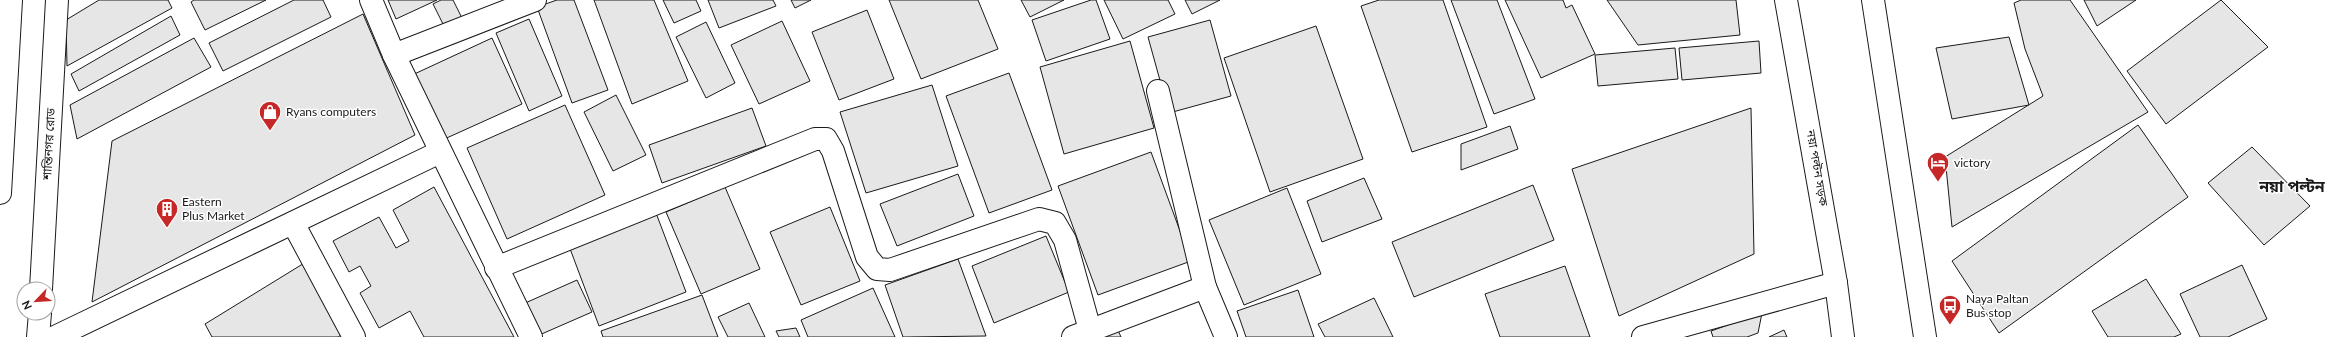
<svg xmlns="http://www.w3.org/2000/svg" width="2330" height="337" font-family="Lato,'Noto Sans Bengali',sans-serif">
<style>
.building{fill:#e6e6e6;stroke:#1a1a1a}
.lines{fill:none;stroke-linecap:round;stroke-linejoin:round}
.street-casing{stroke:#1a1a1a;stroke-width:24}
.secondary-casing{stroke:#1a1a1a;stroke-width:24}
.primary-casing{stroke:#1a1a1a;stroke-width:24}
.street{stroke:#fff;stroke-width:22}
.secondary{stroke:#fff;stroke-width:22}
.primary{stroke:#fff;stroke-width:22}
.labels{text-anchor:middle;stroke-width:3;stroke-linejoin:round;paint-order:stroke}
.poi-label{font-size:12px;fill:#1a1a1a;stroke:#fff;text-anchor:start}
.street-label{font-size:12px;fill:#1a1a1a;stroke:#fff}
.district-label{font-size:16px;font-weight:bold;fill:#1a1a1a;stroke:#fff}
</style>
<rect width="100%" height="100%" fill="#fff"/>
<g class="building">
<path d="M 99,0 L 168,0 L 172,8 L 67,66 L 66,20 Z"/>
<path d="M 194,0 L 266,0 L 205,30 L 191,2 Z"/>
<path d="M 294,0 L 323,0 L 331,17 L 223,71 L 209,43 Z"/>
<path d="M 388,0 L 437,0 L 396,19 Z"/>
<path d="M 441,0 L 453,0 L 463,20 L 446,30 L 433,4 Z"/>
<path d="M 557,0 L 574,0 L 608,90 L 572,103 L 537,7 Z"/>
<path d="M 594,0 L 654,0 L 688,81 L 632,104 Z"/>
<path d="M 663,0 L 696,0 L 701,11 L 674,23 Z"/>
<path d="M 708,0 L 773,0 L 776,6 L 719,28 Z"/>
<path d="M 791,0 L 811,0 L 795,8 Z"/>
<path d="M 889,0 L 978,0 L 998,49 L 921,79 Z"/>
<path d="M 1021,0 L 1064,0 L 1030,17 Z"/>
<path d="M 1091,0 L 1096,0 L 1110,39 L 1046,61 L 1032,20 Z"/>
<path d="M 1104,0 L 1168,0 L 1175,14 L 1123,39 Z"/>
<path d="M 1185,0 L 1220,0 L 1192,14 Z"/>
<path d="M 1379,0 L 1443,0 L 1487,127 L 1412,152 L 1361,6 Z"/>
<path d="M 1451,0 L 1497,0 L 1535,99 L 1494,114 Z"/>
<path d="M 1505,0 L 1563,0 L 1566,8 L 1572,5 L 1595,54 L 1541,78 Z"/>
<path d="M 1607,0 L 1736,0 L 1740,35 L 1638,45 Z"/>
<path d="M 2021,0 L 2070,0 L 2148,112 L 1952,227 L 1945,157 L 2043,96 L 2025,49 L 2014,3 Z"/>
<path d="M 2084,0 L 2136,0 L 2097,26 Z"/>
<path d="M 2221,0 L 2268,47 L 2166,124 L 2127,71 Z"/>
<path d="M 867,10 L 894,79 L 839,100 L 812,32 Z"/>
<path d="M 363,14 L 415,135 L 92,302 L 112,141 Z"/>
<path d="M 171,16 L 180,35 L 79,91 L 71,74 Z"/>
<path d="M 529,19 L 562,96 L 529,111 L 496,33 Z"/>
<path d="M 1210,20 L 1231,96 L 1169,113 L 1148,37 Z"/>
<path d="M 782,21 L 810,81 L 759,104 L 731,45 Z"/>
<path d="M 706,22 L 735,83 L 706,98 L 676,37 Z"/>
<path d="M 1316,26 L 1363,159 L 1270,192 L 1224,58 Z"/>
<path d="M 2009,37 L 2029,105 L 1952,119 L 1936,48 Z"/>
<path d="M 194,38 L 211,67 L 77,139 L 70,105 Z"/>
<path d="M 492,38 L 522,104 L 440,141 L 410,76 Z"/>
<path d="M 1130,41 L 1154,128 L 1064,154 L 1040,67 Z"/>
<path d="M 1759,41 L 1761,73 L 1682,80 L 1679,48 Z"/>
<path d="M 1675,48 L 1678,79 L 1598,86 L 1595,55 Z"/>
<path d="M 1009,73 L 1052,190 L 989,213 L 946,96 Z"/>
<path d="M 932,85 L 958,166 L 866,193 L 840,112 Z"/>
<path d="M 616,95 L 646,155 L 613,171 L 584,112 Z"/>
<path d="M 565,105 L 605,195 L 507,239 L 467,148 Z"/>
<path d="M 752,108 L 766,146 L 662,183 L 649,145 Z"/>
<path d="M 1751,108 L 1754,254 L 1619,316 L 1572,169 Z"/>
<path d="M 2138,125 L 2188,197 L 1999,333 L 1952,261 Z"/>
<path d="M 1510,126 L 1518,149 L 1461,170 L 1461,144 Z"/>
<path d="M 2252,147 L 2310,206 L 2264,245 L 2208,183 Z"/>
<path d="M 1151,152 L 1191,261 L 1098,295 L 1058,186 Z"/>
<path d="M 958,174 L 974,216 L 897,246 L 880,204 Z"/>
<path d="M 1364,178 L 1382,219 L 1322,242 L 1307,201 Z"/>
<path d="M 1533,185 L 1554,240 L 1414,297 L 1392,242 Z"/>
<path d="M 434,187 L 514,337 L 424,337 L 410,311 L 379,328 L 360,293 L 371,286 L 360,266 L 349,272 L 333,241 L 379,217 L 396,248 L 409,241 L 393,210 Z"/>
<path d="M 725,187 L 760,269 L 701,294 L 666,212 Z"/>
<path d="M 1287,188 L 1321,274 L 1244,305 L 1209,220 Z"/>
<path d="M 830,207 L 860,281 L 801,305 L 770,232 Z"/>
<path d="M 656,213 L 686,292 L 599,326 L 569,246 Z"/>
<path d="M 1046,236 L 1069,292 L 994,323 L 972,266 Z"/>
<path d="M 958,259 L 986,336 L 903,337 L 885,285 Z"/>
<path d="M 306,262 L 346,332 L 338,337 L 212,337 L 205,324 Z"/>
<path d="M 2242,265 L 2267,319 L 2228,337 L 2200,337 L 2180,294 Z"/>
<path d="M 1565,266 L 1590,337 L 1500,337 L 1485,294 Z"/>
<path d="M 2146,279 L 2181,334 L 2174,337 L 2108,337 L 2092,311 Z"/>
<path d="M 577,280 L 592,312 L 537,336 L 523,304 Z"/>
<path d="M 873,288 L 895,337 L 808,337 L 801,320 Z"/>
<path d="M 1298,290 L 1314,337 L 1246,337 L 1237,311 Z"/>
<path d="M 702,295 L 718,337 L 603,337 L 601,331 Z"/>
<path d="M 1374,298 L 1393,337 L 1325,337 L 1318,324 Z"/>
<path d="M 749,303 L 765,337 L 728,337 L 718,317 Z"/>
<path d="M 1762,313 L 1758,333 L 1747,337 L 1713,337 L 1711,331 Z"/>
<path d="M 1116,326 L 1121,337 L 1091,337 Z"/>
<path d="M 796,328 L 800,337 L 779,337 L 776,331 Z"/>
<path d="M 1784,330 L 1787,337 L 1769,337 Z"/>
</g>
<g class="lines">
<g class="street-casing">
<g id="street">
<path d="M 371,0 L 394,55 L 531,337"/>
<path d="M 394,55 L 535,0"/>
<path d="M 1158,91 L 1205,287 L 1226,337"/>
<path d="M 293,223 L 354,337"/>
<path d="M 496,268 L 815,139 L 826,139 L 833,151 L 867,257 L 877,269 L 890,270 L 1039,219 L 1055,223 L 1065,240 L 1090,330"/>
<path d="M 55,337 L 440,152"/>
<path d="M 1073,337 L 1205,287"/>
<path d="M 1643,337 L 1836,283"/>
</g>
</g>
<g class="secondary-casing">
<g id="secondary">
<path d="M 0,193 L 11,0"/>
<path d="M 41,289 L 57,0"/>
<path d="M 38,337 L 40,313"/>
</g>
</g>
<g class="primary-casing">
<g id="primary">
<path d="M 1786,0 L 1836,283 L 1843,337"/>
<path d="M 1873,0 L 1925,337"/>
</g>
</g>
<use href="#street" class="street"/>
<use href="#secondary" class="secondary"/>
<use href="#primary" class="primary"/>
</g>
<defs>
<g id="shop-pin" transform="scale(1.15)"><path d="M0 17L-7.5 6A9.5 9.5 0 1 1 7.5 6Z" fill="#c62828" stroke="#fff"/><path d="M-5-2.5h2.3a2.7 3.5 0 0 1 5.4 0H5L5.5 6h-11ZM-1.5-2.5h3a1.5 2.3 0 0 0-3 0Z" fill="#fff"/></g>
<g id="hotel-pin" transform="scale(1.15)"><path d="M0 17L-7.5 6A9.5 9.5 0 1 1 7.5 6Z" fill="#c62828" stroke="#fff"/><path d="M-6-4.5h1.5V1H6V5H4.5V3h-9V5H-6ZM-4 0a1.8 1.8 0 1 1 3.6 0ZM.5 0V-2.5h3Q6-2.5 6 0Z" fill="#fff"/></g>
<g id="building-pin" transform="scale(1.15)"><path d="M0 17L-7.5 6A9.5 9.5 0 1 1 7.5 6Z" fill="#c62828" stroke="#fff"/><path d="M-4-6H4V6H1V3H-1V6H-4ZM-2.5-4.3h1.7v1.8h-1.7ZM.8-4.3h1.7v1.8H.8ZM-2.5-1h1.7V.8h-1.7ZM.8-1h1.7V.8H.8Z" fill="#fff"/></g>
<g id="bus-pin" transform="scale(1.15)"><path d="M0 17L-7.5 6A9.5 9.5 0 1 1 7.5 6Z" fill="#c62828" stroke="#fff"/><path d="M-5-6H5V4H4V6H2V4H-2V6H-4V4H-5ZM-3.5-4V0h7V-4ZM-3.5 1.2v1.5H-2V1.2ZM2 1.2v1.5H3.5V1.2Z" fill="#fff"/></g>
</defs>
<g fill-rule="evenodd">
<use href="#shop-pin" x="270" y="112"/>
<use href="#hotel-pin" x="1938" y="163"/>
<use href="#building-pin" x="167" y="209"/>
<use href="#bus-pin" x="1950" y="306"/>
</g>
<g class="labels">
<g class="poi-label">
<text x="286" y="116">Ryans computers</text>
<text x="1954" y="167">victory</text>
<text x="182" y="206">Eastern<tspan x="182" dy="14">Plus Market</tspan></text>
<text x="1966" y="303">Naya Paltan<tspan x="1966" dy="14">Bus stop</tspan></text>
</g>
<g class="street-label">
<text transform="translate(49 144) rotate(-87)" y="4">শান্তিনগর রোড</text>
<text transform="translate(1817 168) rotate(80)" y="4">নয়া পল্টন সড়ক</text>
</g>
<g class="district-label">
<text x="2292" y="192">নয়া পল্টন</text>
</g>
</g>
<g transform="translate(36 301) rotate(245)"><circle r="19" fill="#ffffff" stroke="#a3a3a3"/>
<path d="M0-3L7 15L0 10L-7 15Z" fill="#c62828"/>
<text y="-6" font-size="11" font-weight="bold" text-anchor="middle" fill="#1a1a1a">N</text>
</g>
</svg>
